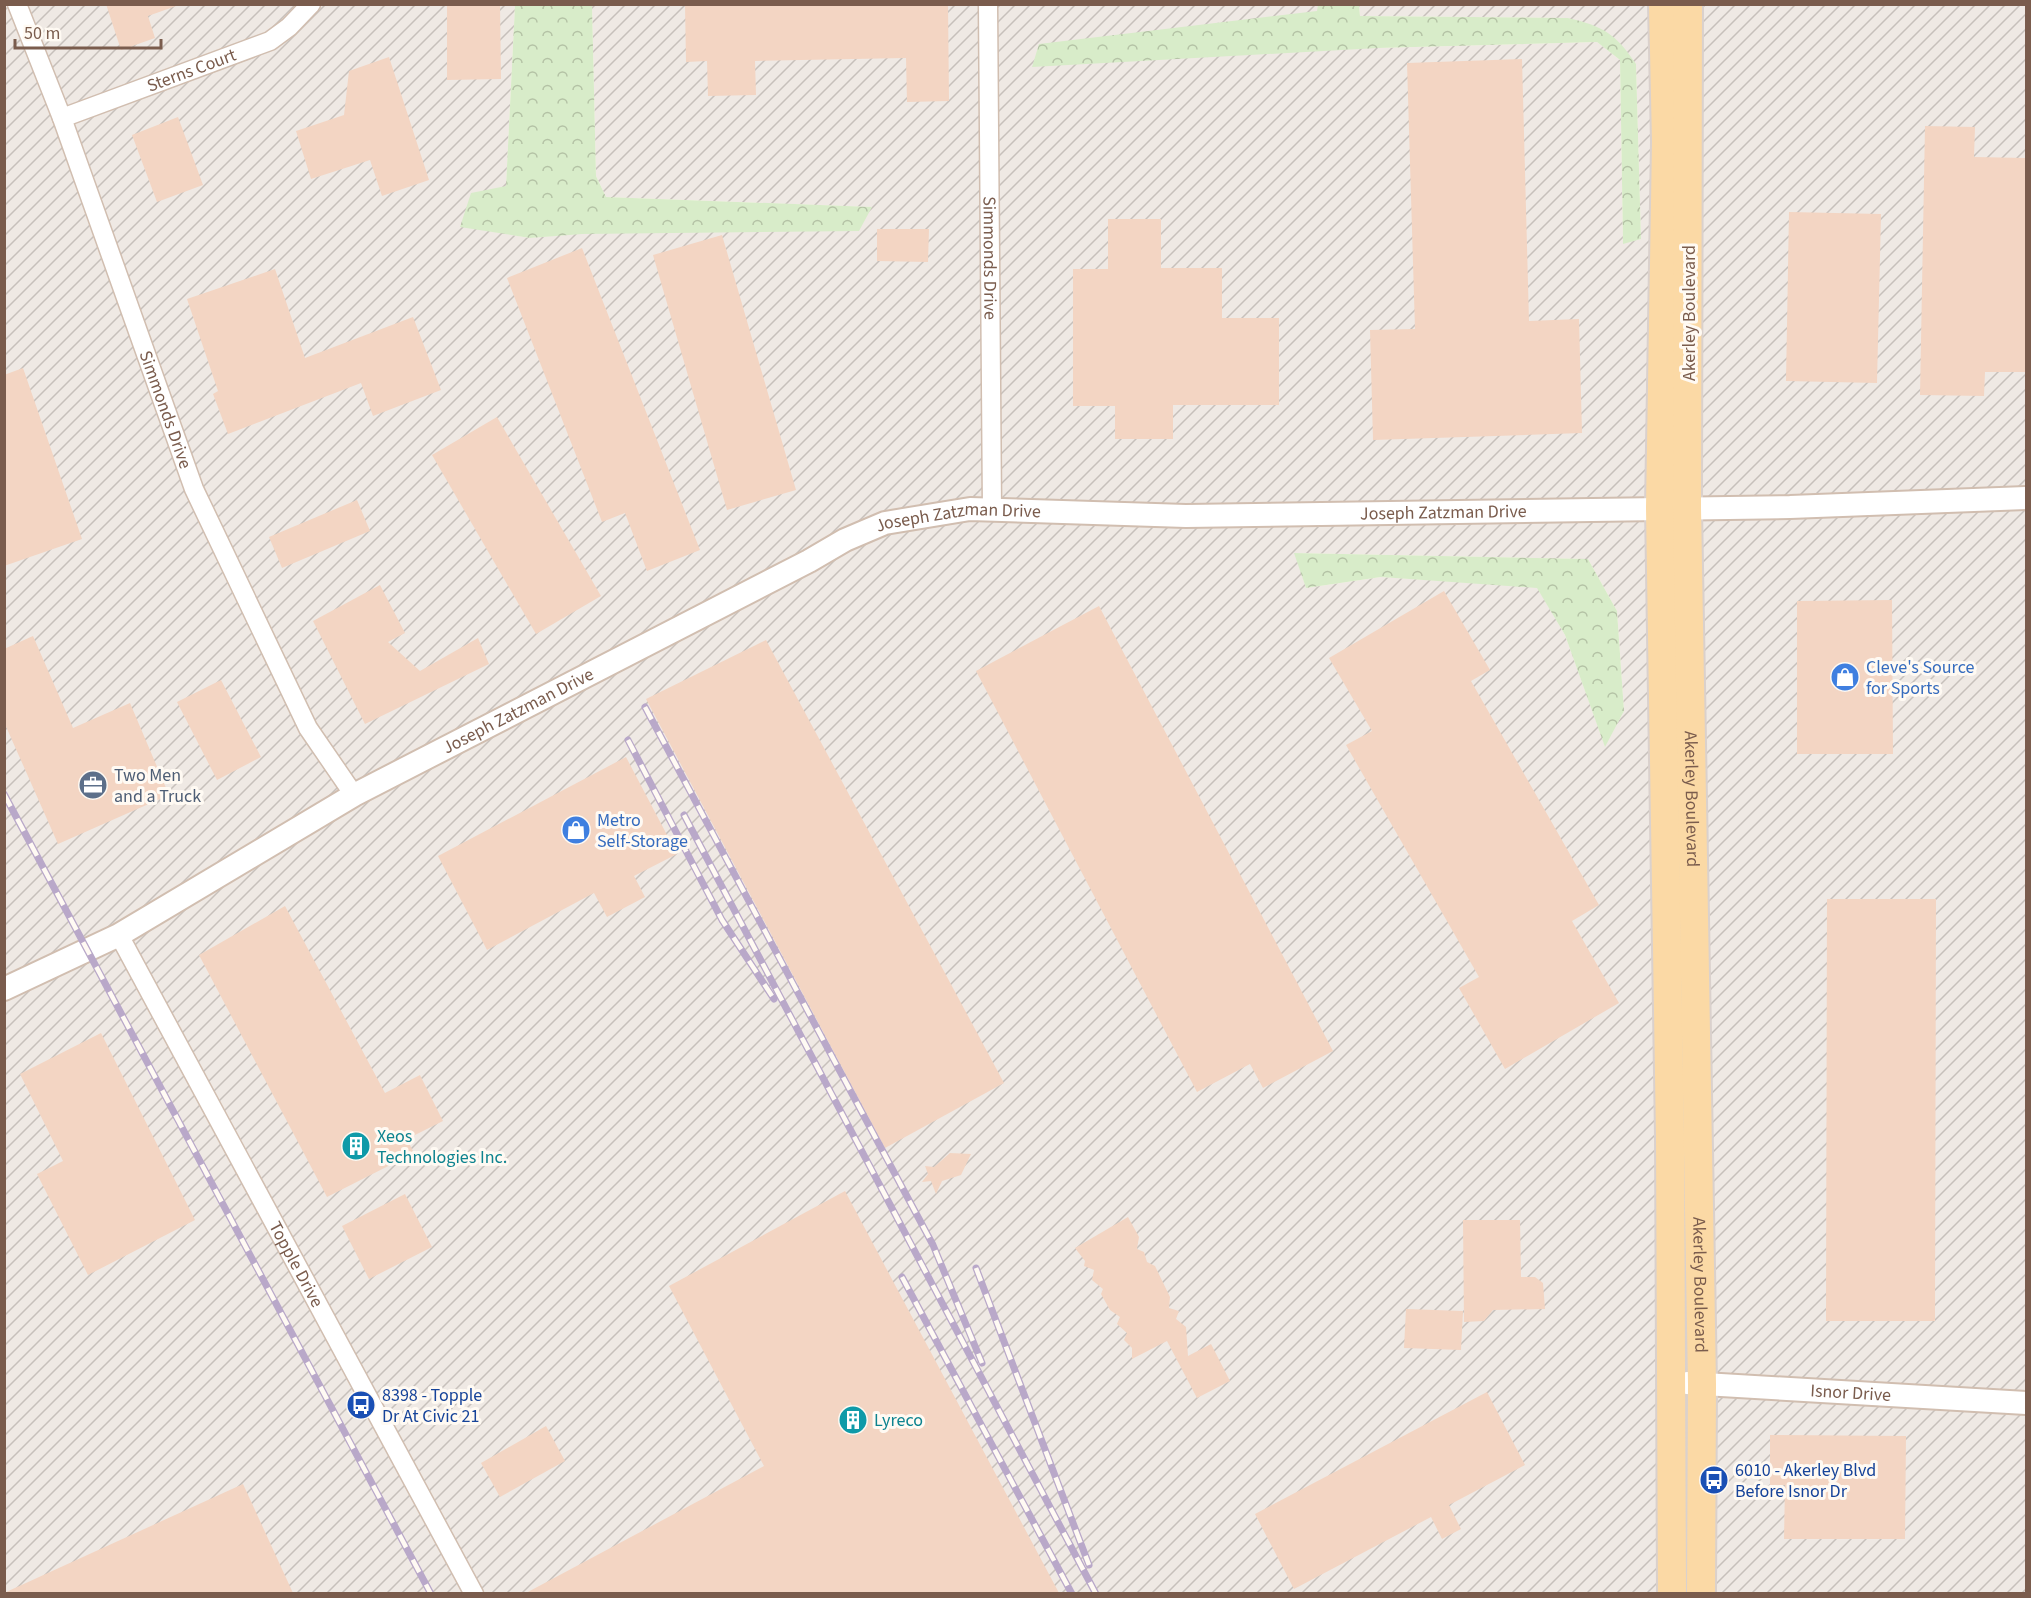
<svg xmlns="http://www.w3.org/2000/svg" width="2031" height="1598" font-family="'Source Sans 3',sans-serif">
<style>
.industrial{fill:url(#industrial-furrows);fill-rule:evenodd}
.forest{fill:url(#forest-crowns)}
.building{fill:#f3d5c3}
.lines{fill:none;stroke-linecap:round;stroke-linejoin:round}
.minor-casing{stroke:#d1beb0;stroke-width:21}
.tertiary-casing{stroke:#d1beb0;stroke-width:26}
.primary-casing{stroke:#dad1cd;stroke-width:32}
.minor{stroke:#fff;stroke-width:18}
.tertiary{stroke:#fff;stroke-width:22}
.primary{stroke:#fbd9a5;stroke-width:28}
.rail-casing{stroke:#b9a8c9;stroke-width:7}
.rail{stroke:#fffaf3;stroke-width:4.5;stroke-dasharray:14;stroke-linecap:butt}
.labels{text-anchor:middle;stroke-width:6;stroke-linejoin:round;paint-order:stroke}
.street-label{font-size:18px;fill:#7a5c4d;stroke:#fffaf3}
.shop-label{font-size:18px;fill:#366cbe;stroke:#fffaf3;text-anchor:start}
.service-label{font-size:18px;fill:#4e5e75;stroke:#fffaf3;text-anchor:start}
.culture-label{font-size:18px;fill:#0d838f;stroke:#fffaf3;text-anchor:start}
.transit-label{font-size:18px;fill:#164399;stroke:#fffaf3;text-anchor:start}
</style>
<defs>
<pattern id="industrial-furrows" width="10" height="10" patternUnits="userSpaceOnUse" patternTransform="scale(1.5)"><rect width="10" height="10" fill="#efe9e4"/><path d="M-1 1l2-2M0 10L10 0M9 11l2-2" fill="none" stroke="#c7c0bb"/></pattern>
<pattern id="forest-crowns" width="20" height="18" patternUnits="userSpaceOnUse" patternTransform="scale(1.5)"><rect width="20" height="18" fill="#d8ecc9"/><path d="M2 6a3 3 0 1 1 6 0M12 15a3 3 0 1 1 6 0" fill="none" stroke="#b4c2a5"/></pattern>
</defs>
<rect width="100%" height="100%" fill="#fdf6ec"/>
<path class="industrial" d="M 5,5 L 515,5 L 506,186 L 460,226 L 530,238 L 871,207 L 606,197 L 596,176 L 592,5 L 1318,5 L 1318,11 L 1378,48 L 1597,42 L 1620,60 L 1623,243 L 1641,239 L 1636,64 L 1568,18 L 1360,16 L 1359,5 L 2026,5 L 2026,1593 L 5,1594 ZM 1295,553 L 1588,559 L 1617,611 L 1624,711 L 1605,746 L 1565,635 L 1537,587 L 1381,577 L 1306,588 Z"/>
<g class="forest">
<path d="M 515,5 L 592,5 L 596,176 L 606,197 L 872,207 L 859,231 L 582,234 L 530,238 L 460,227 L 471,193 L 506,186 Z"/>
<path d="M 1318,5 L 1359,5 L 1360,16 L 1568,18 C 1603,26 1616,34 1636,64 L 1641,239 L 1623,244 L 1620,60 L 1597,42 L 1378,48 L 1032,67 L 1039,44 L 1317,11 Z"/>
<path d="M 1294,553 L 1588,559 L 1617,611 L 1624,711 L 1605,747 L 1565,635 L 1537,588 L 1381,577 L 1306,588 Z"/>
</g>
<g class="building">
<path d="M 106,4 L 175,4 L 176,6 L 148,16 L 155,38 L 121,50 Z"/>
<path d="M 447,4 L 500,4 L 501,79 L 447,80 Z"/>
<path d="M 685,4 L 948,4 L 949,101 L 907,102 L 906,58 L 755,61 L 756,95 L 708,96 L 707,61 L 686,62 Z"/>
<path d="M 389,57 L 429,180 L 382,196 L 370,160 L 311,179 L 296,131 L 344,115 L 349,71 Z"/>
<path d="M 1522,59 L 1529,321 L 1579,319 L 1582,433 L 1373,440 L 1370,330 L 1415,329 L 1407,63 Z"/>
<path d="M 178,117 L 203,185 L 157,202 L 132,135 Z"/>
<path d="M 1925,126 L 1975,127 L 1974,157 L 2026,158 L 2026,372 L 1985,372 L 1984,396 L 1920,395 Z"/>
<path d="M 1789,212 L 1881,214 L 1877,383 L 1786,381 Z"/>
<path d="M 1108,219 L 1161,219 L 1161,268 L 1222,268 L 1222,318 L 1279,318 L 1279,405 L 1173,405 L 1173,439 L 1115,439 L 1115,406 L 1073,406 L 1073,269 L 1108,269 Z"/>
<path d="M 877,229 L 929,229 L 928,262 L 877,261 Z"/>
<path d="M 722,235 L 796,490 L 727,510 L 653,255 Z"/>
<path d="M 582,248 L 700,550 L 647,571 L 625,513 L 602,522 L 507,278 Z"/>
<path d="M 275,269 L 305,358 L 413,317 L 441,390 L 373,416 L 361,383 L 228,434 L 213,394 L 218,391 L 187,299 Z"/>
<path d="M 23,368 L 82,539 L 4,566 L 4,375 Z"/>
<path d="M 497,417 L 601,596 L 536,634 L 432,455 Z"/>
<path d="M 357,500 L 370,531 L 282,568 L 269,537 Z"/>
<path d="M 380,585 L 405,633 L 388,642 L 420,671 L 478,638 L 489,664 L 365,724 L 313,621 Z"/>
<path d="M 1444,591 L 1490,670 L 1471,681 L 1599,905 L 1572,921 L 1619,1003 L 1505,1069 L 1459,988 L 1479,977 L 1346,745 L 1372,731 L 1329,658 Z"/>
<path d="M 1892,600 L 1893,754 L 1797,754 L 1797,601 Z"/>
<path d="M 1099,606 L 1333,1051 L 1263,1088 L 1250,1064 L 1197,1092 L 976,671 Z"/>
<path d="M 33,636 L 73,728 L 130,703 L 169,795 L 58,844 L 4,722 L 4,649 Z"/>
<path d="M 766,640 L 1004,1083 L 885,1148 L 646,699 Z"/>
<path d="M 221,680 L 261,757 L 217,780 L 177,702 Z"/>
<path d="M 626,757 L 677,854 L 634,876 L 645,897 L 607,917 L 594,893 L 487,950 L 438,856 Z"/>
<path d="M 1827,899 L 1936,899 L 1935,1321 L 1826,1321 Z"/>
<path d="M 285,906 L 385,1093 L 420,1075 L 443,1121 L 407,1139 L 414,1153 L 327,1197 L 199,955 Z"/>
<path d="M 101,1033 L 195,1220 L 88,1275 L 37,1174 L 63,1161 L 20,1074 Z"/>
<path d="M 950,1153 L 971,1154 L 961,1175 L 942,1181 L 936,1194 L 931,1181 L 922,1182 L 928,1174 L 925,1166 L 934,1167 Z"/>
<path d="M 845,1191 L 1059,1593 L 526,1593 L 764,1466 L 669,1286 Z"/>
<path d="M 405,1194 L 432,1247 L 369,1279 L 342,1226 Z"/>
<path d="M 1128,1217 L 1139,1237 L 1137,1249 L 1144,1252 L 1147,1262 L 1155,1266 L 1170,1297 L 1169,1308 L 1179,1311 L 1176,1319 L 1186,1327 L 1188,1356 L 1211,1344 L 1230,1381 L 1197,1398 L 1167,1341 L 1132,1359 L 1132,1348 L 1124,1340 L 1127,1333 L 1117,1324 L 1120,1317 L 1110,1310 L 1101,1294 L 1103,1289 L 1092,1280 L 1094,1270 L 1084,1266 L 1085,1261 L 1075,1248 Z"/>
<path d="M 1463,1220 L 1520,1220 L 1521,1277 L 1535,1277 L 1543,1283 L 1545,1309 L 1493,1310 L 1484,1321 L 1464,1322 Z"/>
<path d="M 1406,1309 L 1463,1311 L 1461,1350 L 1404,1348 Z"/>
<path d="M 1487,1392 L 1525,1465 L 1449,1505 L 1461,1529 L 1442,1539 L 1431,1517 L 1294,1589 L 1255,1514 Z"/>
<path d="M 546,1426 L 565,1461 L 500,1497 L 481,1463 Z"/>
<path d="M 1770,1435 L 1906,1436 L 1905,1539 L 1784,1539 L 1785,1485 L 1770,1485 Z"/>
<path d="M 243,1484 L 293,1593 L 4,1593 Z"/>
</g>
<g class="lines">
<g class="minor-casing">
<g id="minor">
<path id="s1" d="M 17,4 L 62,118 L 194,489 L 308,728 L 354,795"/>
<path id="s2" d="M 988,4 L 992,510"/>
<path id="s3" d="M 62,118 L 270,41 L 289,27 L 311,4"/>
<path id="s4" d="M 119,935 L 474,1594"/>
</g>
</g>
<g class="tertiary-casing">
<g id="tertiary">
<path id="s5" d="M 4,989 L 119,935 L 354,795 L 809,561 L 845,540 L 885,523 L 970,509 L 1186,516 L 1790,507 L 2026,498"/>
<path id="s6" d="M 1687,1383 L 2026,1403"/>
</g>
</g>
<g class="primary-casing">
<g id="primary">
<path d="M 1663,4 L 1666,142 L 1660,508 L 1670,1136 L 1672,1594"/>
<path id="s7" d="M 1688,4 L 1687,508 L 1702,1384 L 1701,1594"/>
</g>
</g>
<use href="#minor" class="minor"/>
<use href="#tertiary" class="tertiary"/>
<use href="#primary" class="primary"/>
<g class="rail-casing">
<g id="rail">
<path d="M 645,707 L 933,1245 L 982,1363"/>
<path d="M 628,740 L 722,920 L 774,999"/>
<path d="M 4,794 L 431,1594"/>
<path d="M 684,815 L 1096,1594"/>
<path d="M 976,1268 L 1089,1565"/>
<path d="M 902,1277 L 1072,1594"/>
</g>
</g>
<use href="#rail" class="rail"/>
</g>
<defs>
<g id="shop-disc" transform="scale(1.5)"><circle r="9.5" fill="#3f7fe0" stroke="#fffaf3"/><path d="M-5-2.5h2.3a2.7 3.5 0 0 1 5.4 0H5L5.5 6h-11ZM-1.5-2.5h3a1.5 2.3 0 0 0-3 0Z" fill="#fff"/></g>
<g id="office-disc" transform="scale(1.5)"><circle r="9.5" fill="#5c6f8a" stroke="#fffaf3"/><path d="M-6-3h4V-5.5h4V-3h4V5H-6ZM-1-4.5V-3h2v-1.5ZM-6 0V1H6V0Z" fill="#fff"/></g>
<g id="building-disc" transform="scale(1.5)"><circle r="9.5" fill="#0f9aa8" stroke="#fffaf3"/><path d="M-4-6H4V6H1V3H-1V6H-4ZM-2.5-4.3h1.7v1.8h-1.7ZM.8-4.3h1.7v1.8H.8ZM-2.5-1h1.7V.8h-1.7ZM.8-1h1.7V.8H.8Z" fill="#fff"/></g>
<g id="bus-disc" transform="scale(1.5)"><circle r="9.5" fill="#1a4fb4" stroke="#fffaf3"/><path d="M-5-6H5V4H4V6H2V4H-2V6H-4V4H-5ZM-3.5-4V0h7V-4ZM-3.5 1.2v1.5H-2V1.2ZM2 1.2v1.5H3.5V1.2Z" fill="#fff"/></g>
</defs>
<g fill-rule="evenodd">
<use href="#shop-disc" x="1845" y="677"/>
<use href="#office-disc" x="93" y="785"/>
<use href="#shop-disc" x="576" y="830"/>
<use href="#building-disc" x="356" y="1146"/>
<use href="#bus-disc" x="361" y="1405"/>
<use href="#building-disc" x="853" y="1420"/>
<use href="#bus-disc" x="1714" y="1480"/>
</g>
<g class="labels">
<g class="street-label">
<text dy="6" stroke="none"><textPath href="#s3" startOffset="138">Sterns Court</textPath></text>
<text dy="6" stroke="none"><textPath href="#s2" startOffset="254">Simmonds Drive</textPath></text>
<text transform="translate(1689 313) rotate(-90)" y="6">Akerley Boulevard</text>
<text dy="6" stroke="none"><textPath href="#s1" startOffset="432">Simmonds Drive</textPath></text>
<text dy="6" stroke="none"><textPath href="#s5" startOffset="1557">Joseph Zatzman Drive</textPath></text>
<text dy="6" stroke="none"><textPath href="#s5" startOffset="1071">Joseph Zatzman Drive</textPath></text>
<text dy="6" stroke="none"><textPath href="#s5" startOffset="585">Joseph Zatzman Drive</textPath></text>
<text dy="6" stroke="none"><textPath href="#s7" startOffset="795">Akerley Boulevard</textPath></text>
<text dy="6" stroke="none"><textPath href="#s4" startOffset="374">Topple Drive</textPath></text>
<text dy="6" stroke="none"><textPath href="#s7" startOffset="1281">Akerley Boulevard</textPath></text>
<text dy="6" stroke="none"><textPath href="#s6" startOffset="164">Isnor Drive</textPath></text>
</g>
<g class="shop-label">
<text x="1866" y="673">Cleve's Source<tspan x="1866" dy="21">for Sports</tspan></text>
<text x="597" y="826">Metro<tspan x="597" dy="21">Self-Storage</tspan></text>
</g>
<g class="service-label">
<text x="114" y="781">Two Men<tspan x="114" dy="21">and a Truck</tspan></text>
</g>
<g class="culture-label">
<text x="377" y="1142">Xeos<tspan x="377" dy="21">Technologies Inc.</tspan></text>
<text x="874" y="1426">Lyreco</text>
</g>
<g class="transit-label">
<text x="382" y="1401">8398 - Topple<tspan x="382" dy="21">Dr At Civic 21</tspan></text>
<text x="1735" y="1476">6010 - Akerley Blvd<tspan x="1735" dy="21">Before Isnor Dr</tspan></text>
</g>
</g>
<rect width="2031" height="1598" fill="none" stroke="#7a5c4d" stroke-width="12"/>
<path d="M15 39v9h146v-9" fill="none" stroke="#7a5c4d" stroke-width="3"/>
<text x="24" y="39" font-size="18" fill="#7a5c4d" stroke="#fffaf3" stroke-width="4.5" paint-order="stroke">50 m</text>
</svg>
